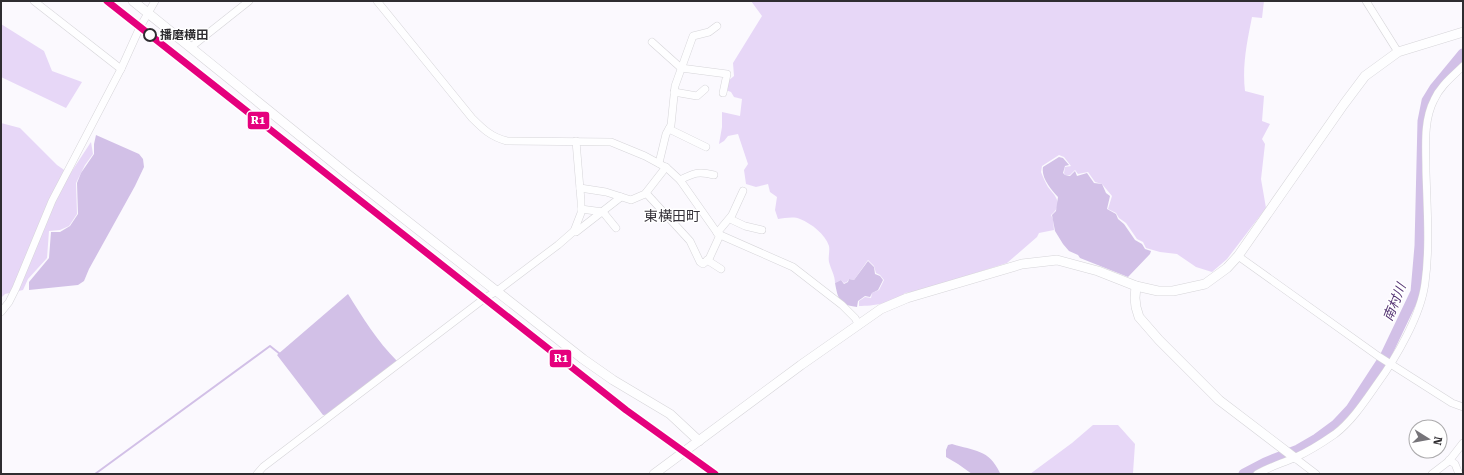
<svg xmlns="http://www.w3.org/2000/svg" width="1464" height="475" font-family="'Roboto Serif','Noto Sans JP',serif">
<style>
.forest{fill:#e7d7f7}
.water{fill:#d2c0e7}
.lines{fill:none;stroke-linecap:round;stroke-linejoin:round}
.stream{stroke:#d2c0e7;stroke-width:2}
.river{stroke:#d2c0e7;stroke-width:11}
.street-casing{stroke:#d6d5d9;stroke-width:8}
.secondary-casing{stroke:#d6d5d9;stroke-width:10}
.street{stroke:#fefeff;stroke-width:7}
.secondary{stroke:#fefeff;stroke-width:9}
.rail-1-casing{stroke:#fff;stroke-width:10}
.rail-1{stroke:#e5007d;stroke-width:7}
.stop-dot{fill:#fff;stroke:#2f2d31;stroke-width:2}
.labels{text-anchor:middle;stroke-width:3;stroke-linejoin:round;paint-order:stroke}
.stop-label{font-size:12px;font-weight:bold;fill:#2f2d31;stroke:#fff;text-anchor:start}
.water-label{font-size:13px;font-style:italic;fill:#533272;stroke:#fff}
.quarter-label{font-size:14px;fill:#37333b;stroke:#fff}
.line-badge{stroke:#fff;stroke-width:1.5}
.badge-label{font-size:11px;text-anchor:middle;font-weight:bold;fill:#fff}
</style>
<rect width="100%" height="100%" fill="#fbf9fe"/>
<g class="forest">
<path d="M 751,1 L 1264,1 L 1262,18 L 1252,17 C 1247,42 1242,66 1245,91 L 1264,96 L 1262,121 L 1270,124 L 1262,139 L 1265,144 L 1261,179 L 1266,208 L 1227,259 L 1212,272 L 1196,267 L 1177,254 L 1160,252 L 1146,248 L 1143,242 L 1137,239 L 1126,223 L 1119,218 L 1116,213 L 1108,209 L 1112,196 L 1102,184 L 1095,182 L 1088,172 L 1078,174 L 1075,170 L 1070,175 L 1065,175 L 1064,173 L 1065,167 L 1071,166 L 1064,157 L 1059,155 L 1042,166 L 1041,172 C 1043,177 1045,182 1048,187 C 1056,197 1064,204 1051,215 L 1053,219 L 1054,230 L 1039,233 L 1037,237 L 1007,263 L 918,291 L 905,293 C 896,303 872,306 859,306 L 859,301 L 865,297 L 871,298 L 872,293 L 879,290 L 884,280 L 880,275 L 876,273 L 874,266 L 868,260 L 854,280 L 849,279 L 847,282 L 844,283 L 841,280 L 835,283 C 835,275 831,270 829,262 C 828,257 830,251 829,246 C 825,234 812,224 800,219 C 794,216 785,218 778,219 L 775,210 L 777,197 L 770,192 L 768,184 L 756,187 L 746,184 L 744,170 L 748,164 L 738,134 L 728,136 L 724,141 L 719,144 L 722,127 L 722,112 L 740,116 L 742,99 L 734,97 L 731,92 L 726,90 L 728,81 L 734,76 L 733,63 L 762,16 Z"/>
<path d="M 1,24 L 44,51 L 52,71 L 82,82 L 66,108 L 1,77 Z"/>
<path d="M 1,123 L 20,128 L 57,165 L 70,174 L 91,142 L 93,154 L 85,165 L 76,183 L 77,214 L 69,226 L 60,230 L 49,231 L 47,258 L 28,279 L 23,290 L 5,294 L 1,298 Z"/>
<path d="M 1093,425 L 1118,425 L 1135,444 L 1133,473 L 1030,474 L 1072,443 Z"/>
</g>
<g class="water">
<path d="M 96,135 L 139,154 L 143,159 L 144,167 L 135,186 L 89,269 L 84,281 L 78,285 L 29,290 L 29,282 L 49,258 L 51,232 L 60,232 L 70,226 L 78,214 L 77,183 L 81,173 L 94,154 L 94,144 Z"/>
<path d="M 1059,157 L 1063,158 L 1069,165 L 1065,166 L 1063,173 L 1065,175 L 1070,176 L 1075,171 L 1077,176 L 1087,173 L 1094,183 L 1102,184 L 1106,193 L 1110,196 L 1107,209 L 1116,214 L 1118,219 L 1124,224 L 1135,240 L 1142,244 L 1145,249 L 1151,251 L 1150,254 L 1128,277 L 1080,258 L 1078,255 L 1069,251 L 1063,244 L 1055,231 L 1052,215 L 1056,211 L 1058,197 C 1051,189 1041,178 1043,167 Z"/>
<path d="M 868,261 L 874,267 L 875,274 L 880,276 L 883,280 L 878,290 L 872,293 L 870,297 L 865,296 L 858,301 L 857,307 C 840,305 838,300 835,283 L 841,280 L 844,284 L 848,282 L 849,279 L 854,280 Z"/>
<path d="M 348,294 C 363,318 377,341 397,361 L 332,414 L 323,415 L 277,355 Z"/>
<path d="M 952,444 C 974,451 989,449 1000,473 L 999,474 L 972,474 L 958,464 L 946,457 L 946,450 L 948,445 Z"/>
</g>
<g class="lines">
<path class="stream" d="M 95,474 L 270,346 L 280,354"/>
<path class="river" d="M 1244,474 L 1265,463 L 1298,450 L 1317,439 L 1336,425 L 1351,409 L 1385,357 L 1416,292 L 1420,246 L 1423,121 L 1427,101 L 1435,88 L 1463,54"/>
<g class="street-casing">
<g id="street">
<path d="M 34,1 L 121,69"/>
<path d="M 377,1 L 472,118 C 483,129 491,137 507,141 L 611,142 L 645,156 L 667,168 L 680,180 L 718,234 L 793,267 L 842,305 L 855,318 L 859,325"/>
<path d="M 1366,1 L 1398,52"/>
<path d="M 652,42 L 681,68 L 727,74 L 723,93"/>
<path d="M 191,47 L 249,1"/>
<path d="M 674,92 L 697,96 L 705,89"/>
<path d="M 669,129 L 706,147"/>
<path d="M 659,163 L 666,134 L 671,125 L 675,86 L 693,36 L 709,32 L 717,26"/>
<path d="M 680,180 C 694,173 698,171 714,175"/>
<path d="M 580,188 L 606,192 L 631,200 L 645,194 L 666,167"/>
<path d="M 646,193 L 690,241 L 700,262 L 703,264 L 709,259 L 720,235"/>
<path d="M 581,209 L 603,212 L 616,228"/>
<path d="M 730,219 L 745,226 L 762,230"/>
<path d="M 574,231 L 576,232 L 621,197"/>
<path d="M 717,233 L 732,215 L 743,191"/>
<path d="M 1238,256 L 1378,356 L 1452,403 L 1463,407"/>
<path d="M 707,260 L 721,269"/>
<path d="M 1,312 L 9,302 L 16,288 L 52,201 L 121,69 L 140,27 L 155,1"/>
<path d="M 1295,458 L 1316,474"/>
<path d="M 1449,460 L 1455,464 L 1459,474"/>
<path d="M 257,474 L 263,467 L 485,298 L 497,291 L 538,260 L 558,245 L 574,231 L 581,213 L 581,201 L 576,141"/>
<path d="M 1257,474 C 1269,467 1283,463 1296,457 C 1310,451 1322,443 1335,434 C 1352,421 1365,401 1377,384 C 1396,358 1421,315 1425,283 C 1430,247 1427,208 1426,171 C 1426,148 1423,121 1434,100 C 1440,86 1453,76 1463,66"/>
<path d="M 1432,474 L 1449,461 L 1463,443"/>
</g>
</g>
<g class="secondary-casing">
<g id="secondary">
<path d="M 133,1 L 346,173 L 583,359 L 613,380 L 670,414 L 699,441"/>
<path d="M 1136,286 L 1135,298 L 1136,307 L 1139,317 L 1159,340 L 1219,400 L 1295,458"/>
<path d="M 654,474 L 801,365 L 881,309 L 907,298 L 1022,264 L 1057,260 L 1098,271 L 1136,286 L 1158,291 L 1173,291 L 1205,284 L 1227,268 L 1238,256 L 1344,104 L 1365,76 L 1398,52 L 1463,32"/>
</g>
</g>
<use href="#street" class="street"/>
<use href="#secondary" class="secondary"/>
<g class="rail-1-casing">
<path id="rail-1" d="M 107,1 L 626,410 L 715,474"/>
</g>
<use href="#rail-1" class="rail-1"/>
</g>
<circle class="stop-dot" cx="150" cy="35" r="6"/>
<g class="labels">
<g class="stop-label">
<text x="160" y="39">播磨横田</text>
</g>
<g class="water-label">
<text transform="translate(1394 302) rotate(-68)" y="5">南村川</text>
</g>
<g class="quarter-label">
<text x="672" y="221">東横田町</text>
</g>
</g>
<g class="line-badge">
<rect x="247" y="111" width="23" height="19" rx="4" fill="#e5007d"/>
<rect x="549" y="349" width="23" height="19" rx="4" fill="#e5007d"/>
</g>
<g class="badge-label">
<text x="258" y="124">R1</text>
<text x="561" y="362">R1</text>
</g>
<rect width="1464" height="475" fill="none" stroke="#2f2d31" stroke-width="4"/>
<g transform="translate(1428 439) rotate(101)"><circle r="19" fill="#ffffff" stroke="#acabad"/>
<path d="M0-3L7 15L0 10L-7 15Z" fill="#767479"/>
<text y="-6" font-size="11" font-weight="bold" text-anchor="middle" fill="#2f2d31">N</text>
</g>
</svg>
